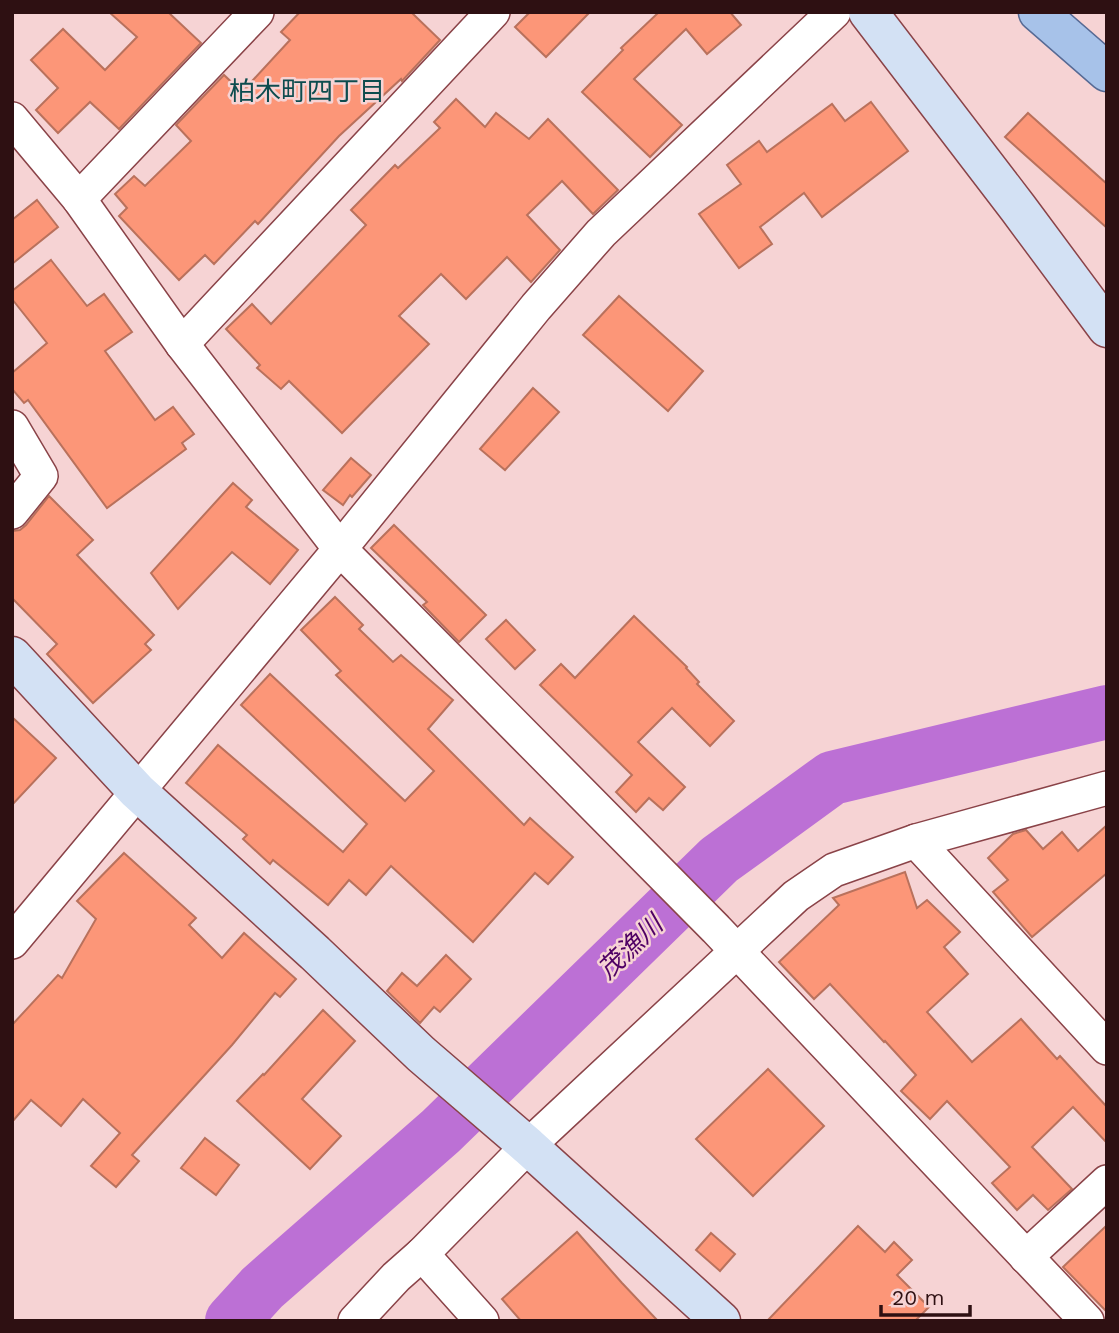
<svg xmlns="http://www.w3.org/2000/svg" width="1119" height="1333" font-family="'Work Sans','Noto Sans JP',sans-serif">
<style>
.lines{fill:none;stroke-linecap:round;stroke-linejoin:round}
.river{stroke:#bc70d5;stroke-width:54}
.building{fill:#fc9678;stroke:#b9715c;stroke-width:2}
.street-casing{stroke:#8a4348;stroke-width:36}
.secondary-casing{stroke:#8a4348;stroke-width:41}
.primary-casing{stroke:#576a94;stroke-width:41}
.street{stroke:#fff;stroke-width:33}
.secondary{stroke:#d3e1f4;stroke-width:38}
.primary{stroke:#a7c2e9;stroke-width:38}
.labels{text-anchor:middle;stroke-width:5;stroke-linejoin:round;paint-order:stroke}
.neighbourhood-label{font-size:26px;fill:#0d4c4e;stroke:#f6d3d4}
.water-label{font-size:26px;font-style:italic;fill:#4f0064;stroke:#f6d3d4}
</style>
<rect width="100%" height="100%" fill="#f6d3d4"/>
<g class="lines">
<path class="river" d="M 232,1321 L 262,1288 L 441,1131 L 719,860 L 832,778 L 1107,712"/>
</g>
<g class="building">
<path d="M 109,12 L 168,12 L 201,43 L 119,129 L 90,102 L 58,133 L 36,110 L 58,88 L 31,60 L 63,29 L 105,70 L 137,37 Z"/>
<path d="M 300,12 L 411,12 L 440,40 L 402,81 L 401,79 L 339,136 L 258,224 L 255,221 L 214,264 L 205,255 L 179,280 L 119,216 L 127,208 L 115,194 L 134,176 L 145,186 L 191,141 L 176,125 L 224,75 L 242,92 L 290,40 L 281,32 Z"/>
<path d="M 530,12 L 590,12 L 546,57 L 515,27 Z"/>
<path d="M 659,12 L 730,12 L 741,25 L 707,54 L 686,29 L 634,79 L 682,125 L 650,157 L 582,92 L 623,50 L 621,48 Z"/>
<path d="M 456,99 L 485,127 L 496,113 L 529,139 L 548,119 L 618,190 L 593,214 L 562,181 L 527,215 L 560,250 L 531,282 L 507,257 L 466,299 L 441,274 L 399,316 L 429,344 L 342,433 L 289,381 L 281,389 L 257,368 L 260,365 L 226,329 L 252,304 L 271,324 L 366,225 L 351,210 L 395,165 L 398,168 L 440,128 L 434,122 Z"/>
<path d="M 871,102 L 908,151 L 822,217 L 804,193 L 760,227 L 772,244 L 739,268 L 699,214 L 741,184 L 727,165 L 759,141 L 767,152 L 832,104 L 845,121 Z"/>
<path d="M 1028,113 L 1107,184 L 1107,228 L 1005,137 Z"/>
<path d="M 37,200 L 58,227 L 12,264 L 12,220 Z"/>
<path d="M 51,260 L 87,306 L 104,294 L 132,332 L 105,351 L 155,420 L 173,407 L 194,434 L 182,443 L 186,449 L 107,508 L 28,400 L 24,403 L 12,389 L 12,373 L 47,343 L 12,299 L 12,291 Z"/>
<path d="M 619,296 L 703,371 L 668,411 L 583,335 Z"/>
<path d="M 533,388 L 559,412 L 505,470 L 480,449 Z"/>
<path d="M 351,458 L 371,475 L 352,497 L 350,495 L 343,505 L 323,490 Z"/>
<path d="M 233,483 L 252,500 L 246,507 L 298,550 L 270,584 L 232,552 L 178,609 L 151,573 Z"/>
<path d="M 49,496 L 93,540 L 77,555 L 154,635 L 145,644 L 151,650 L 93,703 L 47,654 L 57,644 L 12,598 L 12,531 L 20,530 L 26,525 Z"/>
<path d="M 394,525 L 486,615 L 459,642 L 423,605 L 427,602 L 371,548 Z"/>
<path d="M 335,597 L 363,625 L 359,629 L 393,662 L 401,655 L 453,700 L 428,729 L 524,825 L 530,818 L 573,857 L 548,884 L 535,873 L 473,942 L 391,866 L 366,895 L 349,880 L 328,905 L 273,860 L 270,864 L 243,839 L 247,835 L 186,783 L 218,745 L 343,852 L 367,824 L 241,705 L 270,674 L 405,801 L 434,771 L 336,675 L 341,671 L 301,630 Z"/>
<path d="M 634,616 L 687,667 L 686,668 L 699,682 L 697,684 L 734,721 L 710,746 L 672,708 L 638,742 L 685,787 L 663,810 L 649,798 L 636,812 L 616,792 L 632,775 L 540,685 L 561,664 L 575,678 Z"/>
<path d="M 506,620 L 535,650 L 515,669 L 486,639 Z"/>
<path d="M 12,717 L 56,758 L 12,805 Z"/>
<path d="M 1107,825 L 1107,873 L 1032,937 L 993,892 L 1008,880 L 988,858 L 1013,834 L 1026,830 L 1043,849 L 1062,832 L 1078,851 Z"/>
<path d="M 124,853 L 196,918 L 189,925 L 222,958 L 244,933 L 296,979 L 280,997 L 275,993 L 232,1045 L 132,1155 L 139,1161 L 116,1187 L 91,1166 L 120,1133 L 83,1099 L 61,1126 L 31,1100 L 12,1122 L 12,1025 L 58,975 L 62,978 L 96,919 L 77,901 Z"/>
<path d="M 905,872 L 917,908 L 927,900 L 960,932 L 944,947 L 968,974 L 927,1012 L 972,1062 L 1021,1019 L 1057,1059 L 1060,1056 L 1107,1107 L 1107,1143 L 1073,1107 L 1032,1147 L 1072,1189 L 1048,1210 L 1033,1195 L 1017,1210 L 992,1183 L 1010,1167 L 947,1101 L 930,1119 L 901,1091 L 916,1075 L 885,1041 L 884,1042 L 830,984 L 814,999 L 779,962 L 839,905 L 833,898 Z"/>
<path d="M 446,955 L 471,979 L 440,1012 L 434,1007 L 420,1023 L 387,991 L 402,973 L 417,986 Z"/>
<path d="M 323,1010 L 355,1041 L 302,1099 L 341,1136 L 310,1169 L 237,1101 L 263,1074 L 264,1075 Z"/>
<path d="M 768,1069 L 824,1126 L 753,1196 L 696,1139 Z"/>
<path d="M 205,1138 L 239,1165 L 216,1195 L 181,1168 Z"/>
<path d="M 1107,1225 L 1107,1312 L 1063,1267 Z"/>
<path d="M 858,1226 L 885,1252 L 894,1242 L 912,1260 L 897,1275 L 929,1307 L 915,1321 L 767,1321 Z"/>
<path d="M 577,1232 L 622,1283 L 658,1321 L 521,1321 L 502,1299 Z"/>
<path d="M 711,1233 L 735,1254 L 720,1271 L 696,1250 Z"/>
</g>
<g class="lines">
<g class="street-casing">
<g id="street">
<path d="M 12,119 L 79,199 L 182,344 L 340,549 L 716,929 L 1087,1321"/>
<path d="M 79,199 L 257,12"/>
<path d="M 182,344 L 493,12"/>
<path d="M 12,427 L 41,476 L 12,512"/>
<path d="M 916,841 L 1107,1048"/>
<path d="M 12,942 L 340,549 L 536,307 L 601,233 L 834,12"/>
<path d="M 1026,1257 L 1107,1182"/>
<path d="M 355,1321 L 396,1277 L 422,1254"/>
<path d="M 482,1321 L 422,1254 L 528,1146 L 796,896 L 834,870 L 916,841 L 1107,788"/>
</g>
</g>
<g class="secondary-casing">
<g id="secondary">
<path d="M 868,12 L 1018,208 L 1107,328"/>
<path d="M 12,656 L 137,791 L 315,953 L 421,1054 L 528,1146 L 721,1321"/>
</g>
</g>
<g class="primary-casing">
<path id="primary" d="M 1038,12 L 1107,72"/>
</g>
<use href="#street" class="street"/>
<use href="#secondary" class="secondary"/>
<use href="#primary" class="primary"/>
</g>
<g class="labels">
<g class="neighbourhood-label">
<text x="307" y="100">柏木町四丁目</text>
</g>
<g class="water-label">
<text transform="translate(630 947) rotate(-44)" y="9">茂漁川</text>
</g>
</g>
<rect width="1119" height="1333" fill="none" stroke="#2e1012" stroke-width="28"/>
<path d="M881 1305v10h89v-10" fill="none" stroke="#2e1012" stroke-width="3.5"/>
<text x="892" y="1305" font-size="21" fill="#2e1012" stroke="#f6d3d4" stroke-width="5" paint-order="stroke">20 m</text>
</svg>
